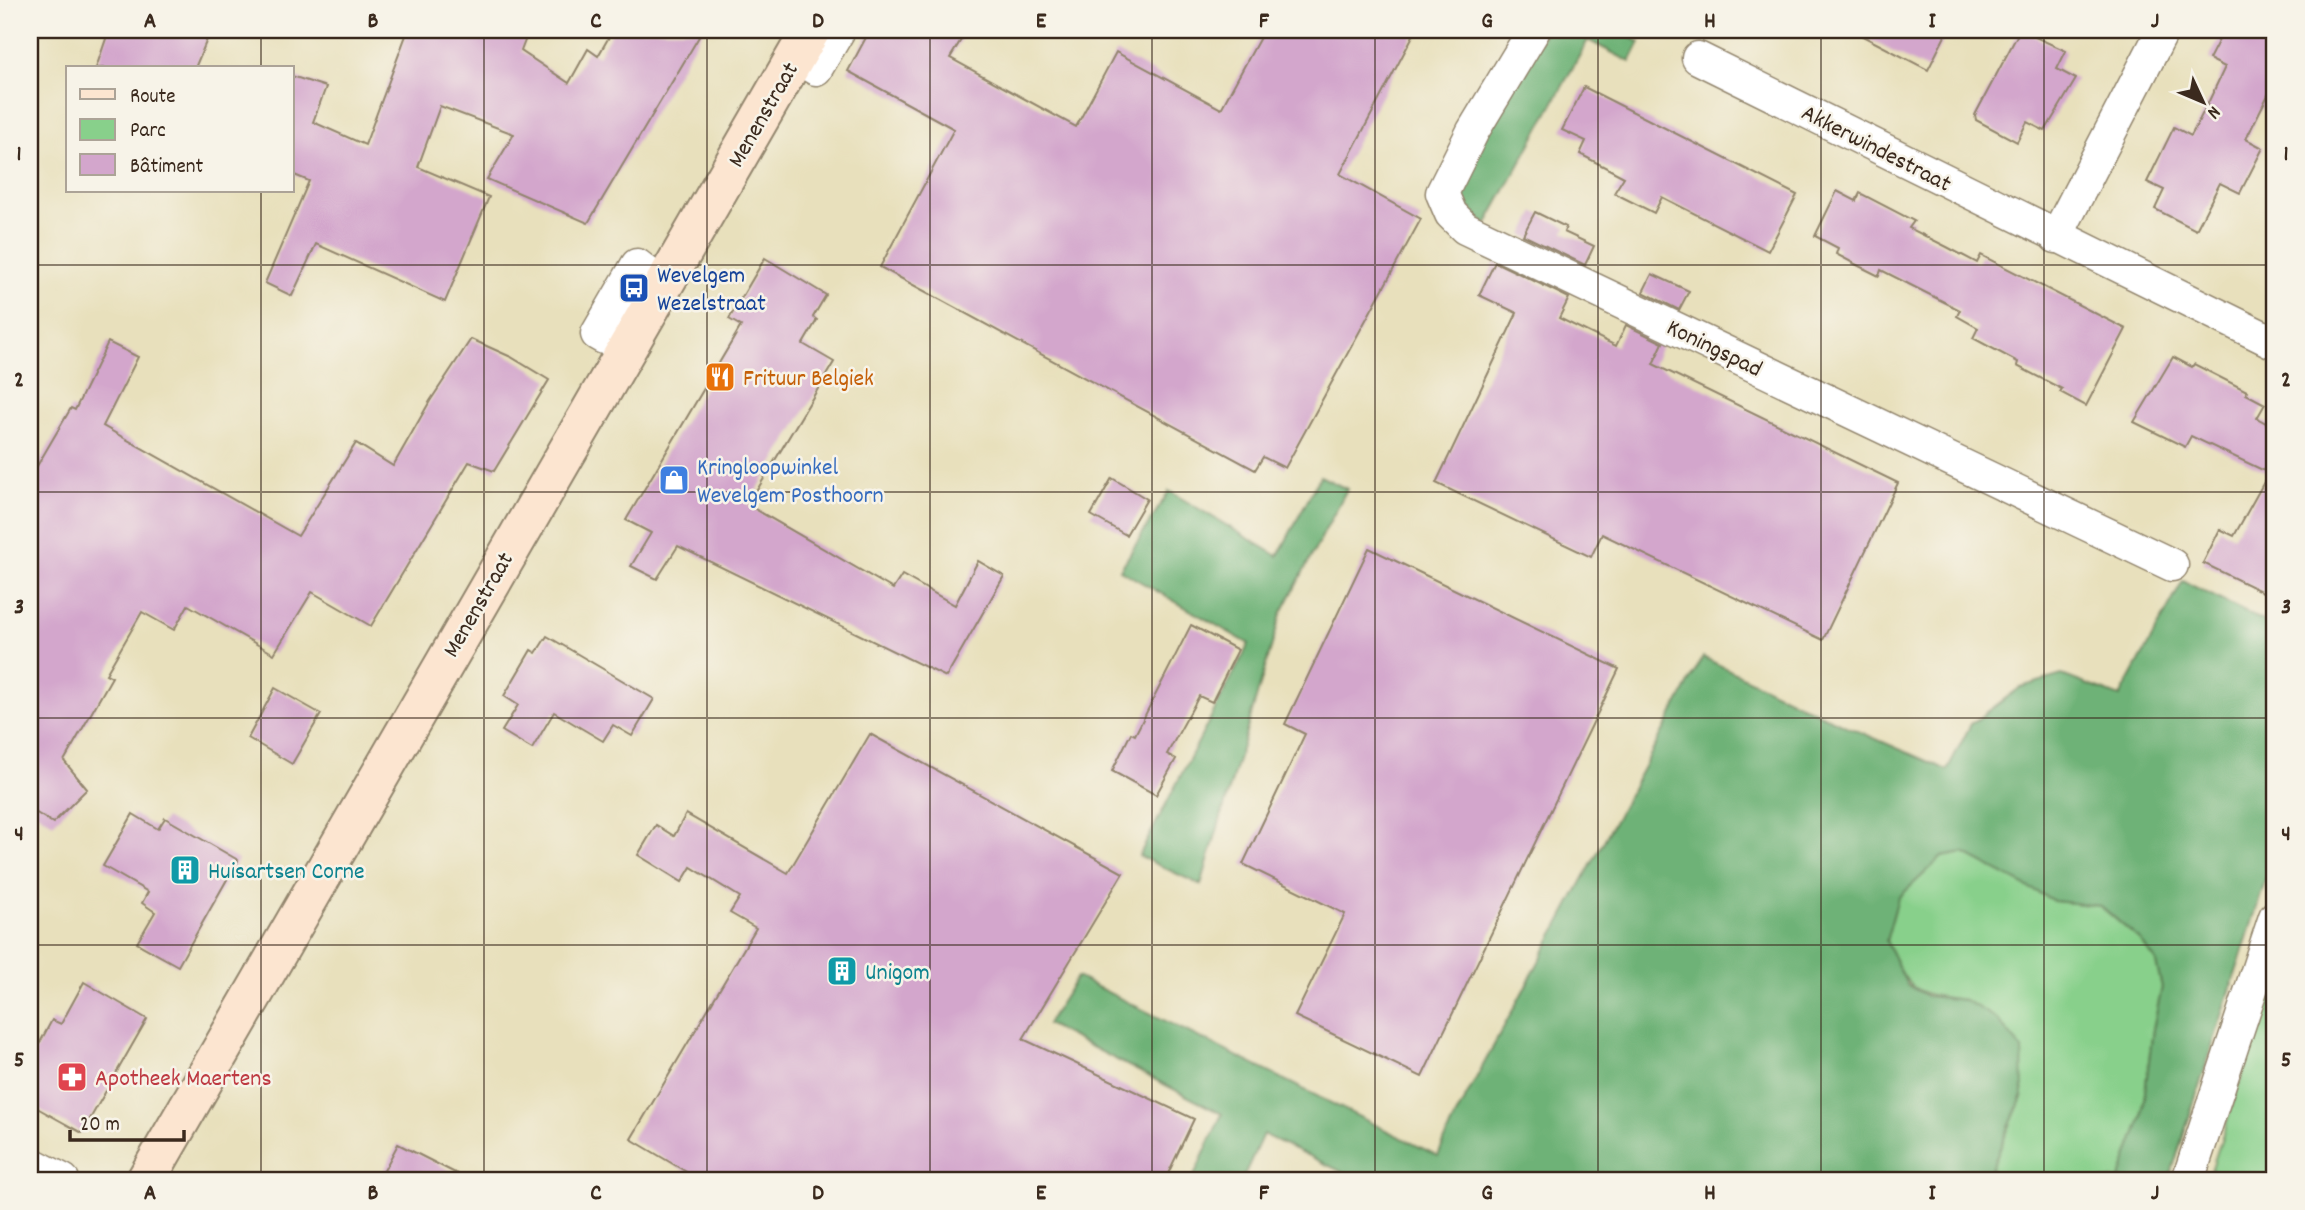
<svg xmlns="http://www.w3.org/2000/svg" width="2305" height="1210" font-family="Dekko,sans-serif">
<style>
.green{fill:#88d08b;stroke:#627d54;stroke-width:2}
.forest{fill:#6eb277;stroke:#546e4a;stroke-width:2}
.building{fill:#d3a6cc}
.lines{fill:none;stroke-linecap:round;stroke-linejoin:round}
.street-casing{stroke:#92856d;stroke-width:35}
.secondary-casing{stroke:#92856d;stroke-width:42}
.street{stroke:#fff;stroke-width:32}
.secondary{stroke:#fce5d0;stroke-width:38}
.grid{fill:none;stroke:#3b2a1e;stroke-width:2;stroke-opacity:0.55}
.labels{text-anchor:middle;stroke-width:5;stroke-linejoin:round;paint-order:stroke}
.street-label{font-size:24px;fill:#3b2a1e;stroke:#f7f3e8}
.transit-label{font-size:24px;fill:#164399;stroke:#f7f3e8;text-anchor:start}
.food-label{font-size:24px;fill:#c56008;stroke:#f7f3e8;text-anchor:start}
.shop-label{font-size:24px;fill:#366cbe;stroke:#f7f3e8;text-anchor:start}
.culture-label{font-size:24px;fill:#0d838f;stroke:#f7f3e8;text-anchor:start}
.health-label{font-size:24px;fill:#be3a42;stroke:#f7f3e8;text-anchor:start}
.neatline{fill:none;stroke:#3b2a1e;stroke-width:2.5}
.grid-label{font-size:23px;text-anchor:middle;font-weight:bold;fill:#3b2a1e}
</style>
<rect width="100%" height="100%" fill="#f7f3e8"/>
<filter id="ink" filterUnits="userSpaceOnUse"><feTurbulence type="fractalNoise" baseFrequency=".0143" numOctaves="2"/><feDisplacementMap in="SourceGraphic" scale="14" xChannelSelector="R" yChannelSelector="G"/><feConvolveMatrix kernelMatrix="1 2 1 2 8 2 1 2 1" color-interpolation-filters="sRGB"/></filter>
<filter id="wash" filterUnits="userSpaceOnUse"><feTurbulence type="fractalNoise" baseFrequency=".00686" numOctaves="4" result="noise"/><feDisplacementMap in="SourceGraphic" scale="28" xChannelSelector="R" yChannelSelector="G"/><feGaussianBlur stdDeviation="1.57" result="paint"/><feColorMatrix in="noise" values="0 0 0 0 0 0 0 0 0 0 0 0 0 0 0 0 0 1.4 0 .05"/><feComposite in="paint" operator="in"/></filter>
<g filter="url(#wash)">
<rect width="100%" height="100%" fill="#e8e0bc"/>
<g class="green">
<path d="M 1964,853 L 2054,901 L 2100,906 L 2140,940 L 2155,959 L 2162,987 L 2153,1029 L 2142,1116 L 2119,1180 L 1986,1180 L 2023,1095 L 1965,1000 C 1908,993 1910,991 1886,941 L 1898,898 L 1942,857 Z"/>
<path d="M 2275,975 L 2275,1180 L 2208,1180 Z"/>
</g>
<g class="forest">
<path d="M 1546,30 L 1614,30 L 1640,42 L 1630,62 L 1588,40 L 1486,225 L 1460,199 L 1457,183 Z"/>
<path d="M 1320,476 L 1347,489 L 1281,614 L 1201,885 L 1139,856 L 1249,644 L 1120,570 L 1169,491 L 1278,556 Z"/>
<path d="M 2183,581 L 2275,627 L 2275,851 L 2169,1180 L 2119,1180 L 2142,1116 L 2153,1029 L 2162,987 L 2155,959 L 2140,940 L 2101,906 L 2054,901 L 1964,853 L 1942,857 L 1898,898 L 1886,941 L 1907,985 L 1927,996 L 1965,1000 L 1997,1019 L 2022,1049 L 2023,1095 L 1986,1180 L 1359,1180 L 1263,1134 L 1242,1180 L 1192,1180 L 1222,1114 L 1047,1024 L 1077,977 L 1438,1156 L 1451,1125 L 1703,657 L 1819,714 L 1947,770 L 1971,724 L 2021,687 L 2062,675 L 2120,697 Z"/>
</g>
<g id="blocks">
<g class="building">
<path d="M 109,30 L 211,30 L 195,68 L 96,68 Z"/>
<path d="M 408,30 L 529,30 L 521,51 L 569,83 L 588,49 L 598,56 L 613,30 L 703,30 L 588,223 L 487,179 L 514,134 L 440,106 L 418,167 L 489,197 L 445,302 L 316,244 L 292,296 L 265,283 L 309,181 L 292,174 L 292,76 L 326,87 L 313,122 L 365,145 Z"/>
<path d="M 870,30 L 967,30 L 950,58 L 1076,127 L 1116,52 L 1221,109 L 1264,30 L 1416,30 L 1340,174 L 1421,219 L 1285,468 L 1263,457 L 1255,470 L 880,267 L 954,129 L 848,71 Z"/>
<path d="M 1851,30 L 1948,30 L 1928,70 Z"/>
<path d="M 2020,30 L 2066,51 L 2057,69 L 2076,79 L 2045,131 L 2027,122 L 2017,142 L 1976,120 L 1975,115 Z"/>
<path d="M 2224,30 L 2275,30 L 2275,81 L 2246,139 L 2263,148 L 2240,193 L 2220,183 L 2196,230 L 2155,209 L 2164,190 L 2147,182 L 2174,127 L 2191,136 L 2209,101 L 2225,67 L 2209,59 Z"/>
<path d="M 1584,87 L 1797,195 L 1768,251 L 1662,197 L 1654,213 L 1614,193 L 1624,177 L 1580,154 L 1586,141 L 1562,130 Z"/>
<path d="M 1837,191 L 1856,201 L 1860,193 L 1914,221 L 1909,228 L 1947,247 L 1977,263 L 1981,255 L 2126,329 L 2086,406 L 2060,392 L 2062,389 L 2017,366 L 2018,362 L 1973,338 L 1978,328 L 1957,316 L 1960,310 L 1881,270 L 1879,276 L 1857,265 L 1836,254 L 1838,248 L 1815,236 Z"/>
<path d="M 1535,212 L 1566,227 L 1564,232 L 1594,246 L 1585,265 L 1523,235 Z"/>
<path d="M 765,258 L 826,295 L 813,317 L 817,320 L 803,344 L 834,362 L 748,505 L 893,589 L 902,575 L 955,605 L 978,561 L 1004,576 L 946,677 L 678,546 L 657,579 L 631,566 L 651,533 L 626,520 L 741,326 L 729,319 Z"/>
<path d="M 1495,262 L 1569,298 L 1559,318 L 1616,346 L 1626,325 L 1663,343 L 1653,364 L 1898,483 L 1823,640 L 1602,534 L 1591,557 L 1436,483 L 1517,313 L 1479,295 Z"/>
<path d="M 1652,274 L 1689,291 L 1679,310 L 1643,292 Z"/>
<path d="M 471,339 L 511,357 L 549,380 L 494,471 L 469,462 L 371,626 L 312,592 L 274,654 L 188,605 L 174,630 L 142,612 L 106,674 L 112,677 L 64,761 L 87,789 L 53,823 L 30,809 L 30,478 L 71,408 L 75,410 L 108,342 L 138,357 L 103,426 L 298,536 L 356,443 L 393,466 L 430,401 Z"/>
<path d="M 2173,357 L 2192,367 L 2194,364 L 2247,391 L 2246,394 L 2265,404 L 2257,418 L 2275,428 L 2275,598 L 2203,563 L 2220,529 L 2234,536 L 2269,473 L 2191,436 L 2185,447 L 2134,422 Z"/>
<path d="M 1112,478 L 1147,499 L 1126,535 L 1091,515 Z"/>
<path d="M 1369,548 L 1619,669 L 1422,1077 L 1295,1016 L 1345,914 L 1243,864 L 1305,734 L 1285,724 Z"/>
<path d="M 1191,625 L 1238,650 L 1212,702 L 1199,696 L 1167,754 L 1176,759 L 1156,795 L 1112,771 L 1131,733 L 1135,735 Z"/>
<path d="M 547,636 L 654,699 L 632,736 L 613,725 L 603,741 L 554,712 L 532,749 L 502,731 L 518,705 L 504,696 L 531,650 L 536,653 Z"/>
<path d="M 275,688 L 321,714 L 292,764 L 248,738 Z"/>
<path d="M 870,734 L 1123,873 L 1023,1039 L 1194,1119 L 1165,1180 L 700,1180 L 631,1139 L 756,928 L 730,913 L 740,897 L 691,867 L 682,882 L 638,855 L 656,825 L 674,836 L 686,814 L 788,873 Z"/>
<path d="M 133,814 L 158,829 L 165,818 L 238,860 L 178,966 L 137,943 L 155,912 L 142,903 L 148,892 L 103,866 Z"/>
<path d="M 84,982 L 147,1019 L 82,1133 L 30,1104 L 30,1061 L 52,1020 L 61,1024 Z"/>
<path d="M 398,1144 L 469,1180 L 379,1180 Z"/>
</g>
</g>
</g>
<g filter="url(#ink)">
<use href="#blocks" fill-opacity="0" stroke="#92856d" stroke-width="2"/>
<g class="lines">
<g class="street-casing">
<g id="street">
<path d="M 1534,30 L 1473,131 L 1442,193 L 1451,214 L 1465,228 L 2172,565"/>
<path d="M 825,31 L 806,63 L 816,69 L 839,30"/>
<path d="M 1698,58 L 2275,343"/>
<path d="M 2056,237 L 2163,30"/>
<path d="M 637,265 L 646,272 L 608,337 L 604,338 L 597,334 Z"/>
<path d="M 30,1163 L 63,1180"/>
<path d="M 2188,1180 L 2275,917"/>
</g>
</g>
<g class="secondary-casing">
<path id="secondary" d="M 146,1180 L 811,30"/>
</g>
<use href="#street" class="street"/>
<use href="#secondary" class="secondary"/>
</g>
</g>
<path class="grid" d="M 261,30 L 261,68M 484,30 L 484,1180M 707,30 L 707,1180M 930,30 L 930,1180M 1152,30 L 1152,1180M 1375,30 L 1375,1180M 1598,30 L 1598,1180M 1821,30 L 1821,1180M 2044,30 L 2044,1180M 261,191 L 261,1180M 30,265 L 2275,265M 30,492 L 2275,492M 30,718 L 2275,718M 30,945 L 2275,945"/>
<defs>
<g id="bus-square" transform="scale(1.575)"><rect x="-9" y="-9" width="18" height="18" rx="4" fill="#1a4fb4" stroke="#f7f3e8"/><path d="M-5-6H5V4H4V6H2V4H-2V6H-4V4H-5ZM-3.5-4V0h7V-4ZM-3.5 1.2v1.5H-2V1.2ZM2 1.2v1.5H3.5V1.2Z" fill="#fff"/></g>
<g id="restaurant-square" transform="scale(1.575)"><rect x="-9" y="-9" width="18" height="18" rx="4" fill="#e8710a" stroke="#f7f3e8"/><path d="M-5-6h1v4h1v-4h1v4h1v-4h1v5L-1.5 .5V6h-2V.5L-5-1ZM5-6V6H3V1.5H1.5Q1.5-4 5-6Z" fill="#fff"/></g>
<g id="shop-square" transform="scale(1.575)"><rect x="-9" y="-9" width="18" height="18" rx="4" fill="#3f7fe0" stroke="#f7f3e8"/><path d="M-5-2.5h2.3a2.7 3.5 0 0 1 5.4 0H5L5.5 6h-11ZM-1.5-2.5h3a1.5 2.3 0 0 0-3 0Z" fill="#fff"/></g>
<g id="building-square" transform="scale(1.575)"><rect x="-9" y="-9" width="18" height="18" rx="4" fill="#0f9aa8" stroke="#f7f3e8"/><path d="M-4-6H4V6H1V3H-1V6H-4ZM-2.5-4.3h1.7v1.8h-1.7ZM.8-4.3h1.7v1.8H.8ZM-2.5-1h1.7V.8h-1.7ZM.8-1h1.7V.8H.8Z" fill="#fff"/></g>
<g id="pharmacy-square" transform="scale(1.575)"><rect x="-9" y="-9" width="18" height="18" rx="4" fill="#e0444e" stroke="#f7f3e8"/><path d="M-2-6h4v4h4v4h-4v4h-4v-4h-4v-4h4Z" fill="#fff"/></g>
</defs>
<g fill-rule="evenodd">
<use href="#bus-square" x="634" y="288"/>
<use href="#restaurant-square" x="720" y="377"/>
<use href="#shop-square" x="674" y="480"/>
<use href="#building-square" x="185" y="870"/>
<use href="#building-square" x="842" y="971"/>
<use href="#pharmacy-square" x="72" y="1077"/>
</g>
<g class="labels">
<g class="street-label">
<text transform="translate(762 114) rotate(-60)" y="8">Menenstraat</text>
<text transform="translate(1877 147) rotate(27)" y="8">Akkerwindestraat</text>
<text transform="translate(1715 347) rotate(26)" y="8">Koningspad</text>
<text transform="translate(477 604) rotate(-60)" y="8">Menenstraat</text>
</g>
<g class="transit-label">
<text x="657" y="282">Wevelgem<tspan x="657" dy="28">Wezelstraat</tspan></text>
</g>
<g class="food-label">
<text x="743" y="385">Frituur Belgiek</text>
</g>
<g class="shop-label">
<text x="697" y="474">Kringloopwinkel<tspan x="697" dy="28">Wevelgem Posthoorn</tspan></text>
</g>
<g class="culture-label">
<text x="208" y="878">Huisartsen Corne</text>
<text x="865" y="979">Unigom</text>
</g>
<g class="health-label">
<text x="95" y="1085">Apotheek Maertens</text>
</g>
</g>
<rect width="2305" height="1210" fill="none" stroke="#f7f3e8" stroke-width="77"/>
<rect x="66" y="66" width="228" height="126" fill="#f7f3e8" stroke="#aca397" stroke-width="2"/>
<rect x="80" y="89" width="35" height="10" fill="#fce5d0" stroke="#aca397" stroke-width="2"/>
<text x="130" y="102" font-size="21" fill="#3b2a1e">Route</text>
<rect x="80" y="119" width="35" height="21" fill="#88d08b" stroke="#aca397" stroke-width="2"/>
<text x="130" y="136" font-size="21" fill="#3b2a1e">Parc</text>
<rect x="80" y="154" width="35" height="21" fill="#d3a6cc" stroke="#aca397" stroke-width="2"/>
<text x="130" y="172" font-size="21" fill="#3b2a1e">Bâtiment</text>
<g transform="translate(2203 102) rotate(134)" stroke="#f7f3e8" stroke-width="5" paint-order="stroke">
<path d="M0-5L12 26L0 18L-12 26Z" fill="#3b2a1e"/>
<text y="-10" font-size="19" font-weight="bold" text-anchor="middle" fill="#3b2a1e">N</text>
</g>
<path d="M70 1130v10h114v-10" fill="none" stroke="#3b2a1e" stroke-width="3.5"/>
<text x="80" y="1130" font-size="21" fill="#3b2a1e" stroke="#f7f3e8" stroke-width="5" paint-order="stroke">20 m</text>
<rect x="38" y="38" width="2228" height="1134" class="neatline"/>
<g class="grid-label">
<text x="150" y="27">A</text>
<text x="373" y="27">B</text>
<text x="596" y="27">C</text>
<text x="818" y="27">D</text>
<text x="1041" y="27">E</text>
<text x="1264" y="27">F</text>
<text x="1487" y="27">G</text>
<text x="1710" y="27">H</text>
<text x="1932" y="27">I</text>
<text x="2155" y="27">J</text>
<text x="19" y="160">1</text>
<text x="2286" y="160">1</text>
<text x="19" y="386">2</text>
<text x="2286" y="386">2</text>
<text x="19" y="613">3</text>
<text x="2286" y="613">3</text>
<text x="19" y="840">4</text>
<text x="2286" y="840">4</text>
<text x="19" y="1066">5</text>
<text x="2286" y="1066">5</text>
<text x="150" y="1199">A</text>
<text x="373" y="1199">B</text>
<text x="596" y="1199">C</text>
<text x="818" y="1199">D</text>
<text x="1041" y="1199">E</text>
<text x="1264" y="1199">F</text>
<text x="1487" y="1199">G</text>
<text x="1710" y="1199">H</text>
<text x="1932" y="1199">I</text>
<text x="2155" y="1199">J</text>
</g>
</svg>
